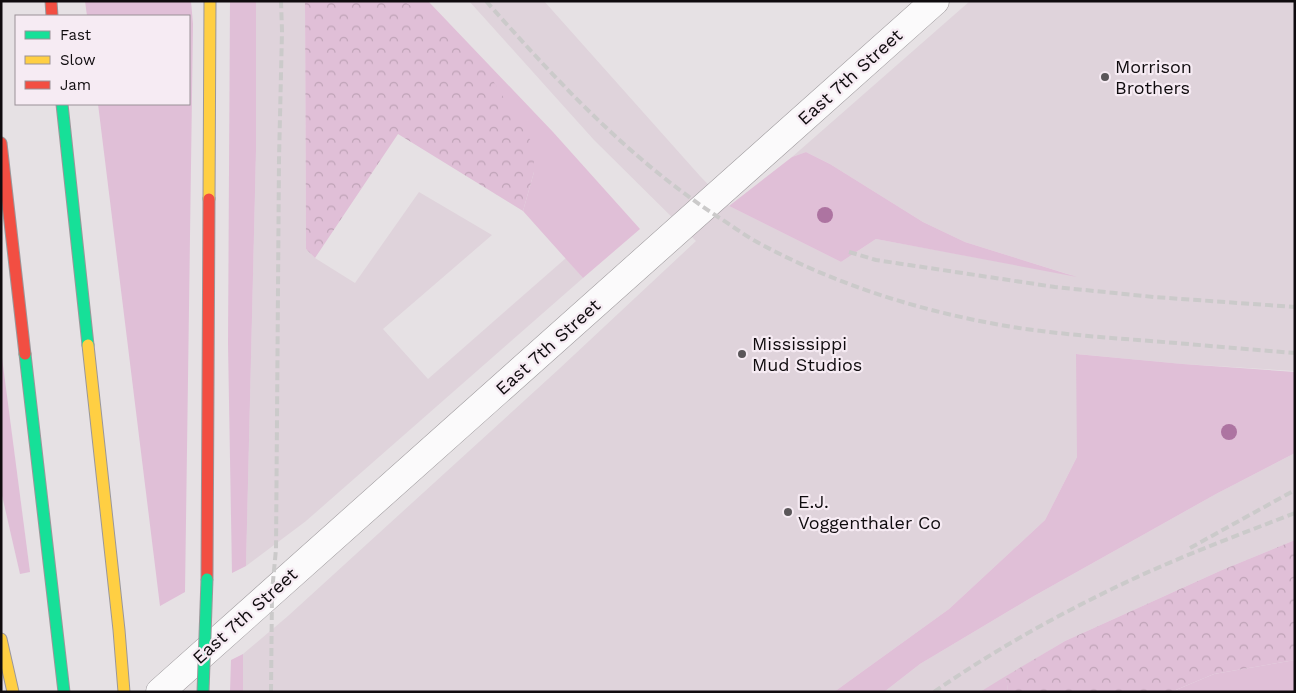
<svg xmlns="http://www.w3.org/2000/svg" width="1296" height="693" font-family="'Work Sans',sans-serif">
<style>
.built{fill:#dfd3db}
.green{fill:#e0bfd7}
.forest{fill:url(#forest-crowns)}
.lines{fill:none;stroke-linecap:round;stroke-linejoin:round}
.street-casing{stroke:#9b979a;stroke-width:29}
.fast-casing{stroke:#9b979a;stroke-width:13}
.slow-casing{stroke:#9b979a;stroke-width:13}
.jam-casing{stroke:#9b979a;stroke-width:13}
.street{stroke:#fbfafb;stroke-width:28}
.fast{stroke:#16e098;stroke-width:11}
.slow{stroke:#ffcf43;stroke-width:11}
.jam{stroke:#f24e42;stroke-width:11}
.rail{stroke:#cbcaca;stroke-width:4;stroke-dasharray:8 4;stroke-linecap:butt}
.fast-bridge-casing{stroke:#9b979a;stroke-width:13;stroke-linecap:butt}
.fast-bridge{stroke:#16e098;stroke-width:11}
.tree{fill:#ad74a1}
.poi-dot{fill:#5a5659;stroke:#f6ebf3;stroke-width:2}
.labels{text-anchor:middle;stroke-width:4.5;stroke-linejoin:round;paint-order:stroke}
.poi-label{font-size:18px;fill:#0f0b0e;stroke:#f6ebf3;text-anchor:start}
.street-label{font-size:18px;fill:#0f0b0e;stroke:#f6ebf3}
</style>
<defs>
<pattern id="forest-crowns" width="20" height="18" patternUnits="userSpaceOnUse" patternTransform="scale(1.25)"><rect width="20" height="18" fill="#e0bfd7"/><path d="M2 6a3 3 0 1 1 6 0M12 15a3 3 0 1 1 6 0" fill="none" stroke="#bfa3b7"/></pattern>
</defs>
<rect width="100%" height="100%" fill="#e6e1e4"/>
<g class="built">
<path d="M 256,1 L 305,1 L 306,249 L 315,258 L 355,283 L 419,192 L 492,235 L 383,329 L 428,379 L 566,258 L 583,278 L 306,521 L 246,566 L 256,151 Z"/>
<path d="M 469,1 L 544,1 L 700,176 L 729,206 L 841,262 L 876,239 L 1071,275 L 965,242 L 923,222 L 830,164 L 806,152 L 792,157 L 970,1 L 1295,1 L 1295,371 L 1183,364 L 1077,354 L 1077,457 L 1045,520 L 949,609 L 834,692 L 243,692 L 243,654 L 288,616 L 559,369 L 696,241 L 594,140 Z"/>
<path d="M 1295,453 L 1295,540 L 1222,570 L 1065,641 L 1007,676 L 1008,692 L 884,692 L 920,664 L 1034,596 L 1216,494 Z"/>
</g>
<g class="green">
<path d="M 85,1 L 191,1 L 193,24 L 185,592 L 160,606 L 98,104 L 189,104 L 189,16 L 87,16 Z"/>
<path d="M 230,1 L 256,1 L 256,151 L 246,566 L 232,573 L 228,344 Z"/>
<path d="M 403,1 L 428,1 L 553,132 L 640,229 L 583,278 L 523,211 L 534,172 Z"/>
<path d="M 806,152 L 830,164 L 923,222 L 965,242 L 1077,277 L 876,239 L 841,262 L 729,206 L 792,157 Z"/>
<path d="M 1,350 L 30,572 L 20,574 L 1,491 Z"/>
<path d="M 1076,354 L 1183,364 L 1295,372 L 1295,453 L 1216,494 L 1034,596 L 920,664 L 884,692 L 834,692 L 949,609 L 1045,520 L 1077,457 Z"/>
<path d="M 243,654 L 243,692 L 230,692 L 231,660 Z"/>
<path d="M 1295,660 L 1295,692 L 1171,692 L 1214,674 Z"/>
<path d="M 1006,676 L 1008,692 L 980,692 Z"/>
</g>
<g class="forest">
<path d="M 305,1 L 403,1 L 416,9 L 485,68 L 534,146 L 534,172 L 523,211 L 398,134 L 315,258 L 306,249 Z"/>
<path d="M 1295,540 L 1295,660 L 1214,674 L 1171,692 L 1008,692 L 1006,676 L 1065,641 L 1222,570 Z"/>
</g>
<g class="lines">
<g class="street-casing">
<path id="street" d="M 160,692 L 935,1"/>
</g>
<g class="fast-casing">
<g id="fast">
<path d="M 62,104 L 88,345"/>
<path d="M 25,354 L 64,692"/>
</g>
</g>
<g class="slow-casing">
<g id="slow">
<path d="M 209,199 L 210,1"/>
<path d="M 88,345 L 119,630 L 124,692"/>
<path d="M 1,639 L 13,692"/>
</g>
</g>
<g class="jam-casing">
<g id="jam">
<path d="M 51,1 L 52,16"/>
<path d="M 1,143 L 25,354"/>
<path d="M 207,579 L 209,199"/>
</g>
</g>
<use href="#street" class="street"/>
<use href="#fast" class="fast"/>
<use href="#slow" class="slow"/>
<use href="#jam" class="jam"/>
<g class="rail">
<path d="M 486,1 C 558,82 627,157 718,217 C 731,225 744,235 757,242 C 837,286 929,314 1019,328 C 1059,334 1099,337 1138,340 C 1191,344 1243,349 1295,353"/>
<path d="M 849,252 L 876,260 L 1055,287 L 1154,297 L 1295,307"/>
<path d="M 1190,548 L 1295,490"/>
<path d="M 271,692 L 272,592 L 276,549 L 279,159 L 282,31 L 281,1"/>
<path d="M 934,692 C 990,653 1050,619 1112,589 C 1171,560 1233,537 1295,513"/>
</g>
<g class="fast-bridge-casing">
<path id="fast-bridge" d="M 203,692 L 207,579"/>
</g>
<use href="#fast-bridge" class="fast-bridge"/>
</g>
<g class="tree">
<circle cx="825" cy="215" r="8"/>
<circle cx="1229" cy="432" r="8"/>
</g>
<g class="poi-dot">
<circle cx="1105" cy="77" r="5"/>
<circle cx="742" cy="354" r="5"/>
<circle cx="788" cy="512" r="5"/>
</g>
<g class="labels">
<g class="poi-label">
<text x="1115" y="73">Morrison<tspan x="1115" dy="21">Brothers</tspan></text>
<text x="752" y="350">Mississippi<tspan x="752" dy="21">Mud Studios</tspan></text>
<text x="798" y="508">E.J.<tspan x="798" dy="21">Voggenthaler Co</tspan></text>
</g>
<g class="street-label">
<text transform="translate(850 77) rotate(-42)" y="6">East 7th Street</text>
<text transform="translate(548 347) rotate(-42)" y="6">East 7th Street</text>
<text transform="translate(245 616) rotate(-42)" y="6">East 7th Street</text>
</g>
</g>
<rect width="1296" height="693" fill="none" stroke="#0f0b0e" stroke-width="5"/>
<rect x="15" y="15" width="175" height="90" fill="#f6ebf3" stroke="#9a9197"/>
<rect x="25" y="31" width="25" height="8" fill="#16e098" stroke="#9a9197"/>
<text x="60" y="40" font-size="15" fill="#0f0b0e">Fast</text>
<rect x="25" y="56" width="25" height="8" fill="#ffcf43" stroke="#9a9197"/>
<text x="60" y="65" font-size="15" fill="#0f0b0e">Slow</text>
<rect x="25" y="81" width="25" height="8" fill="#f24e42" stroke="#9a9197"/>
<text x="60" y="90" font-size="15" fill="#0f0b0e">Jam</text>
</svg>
